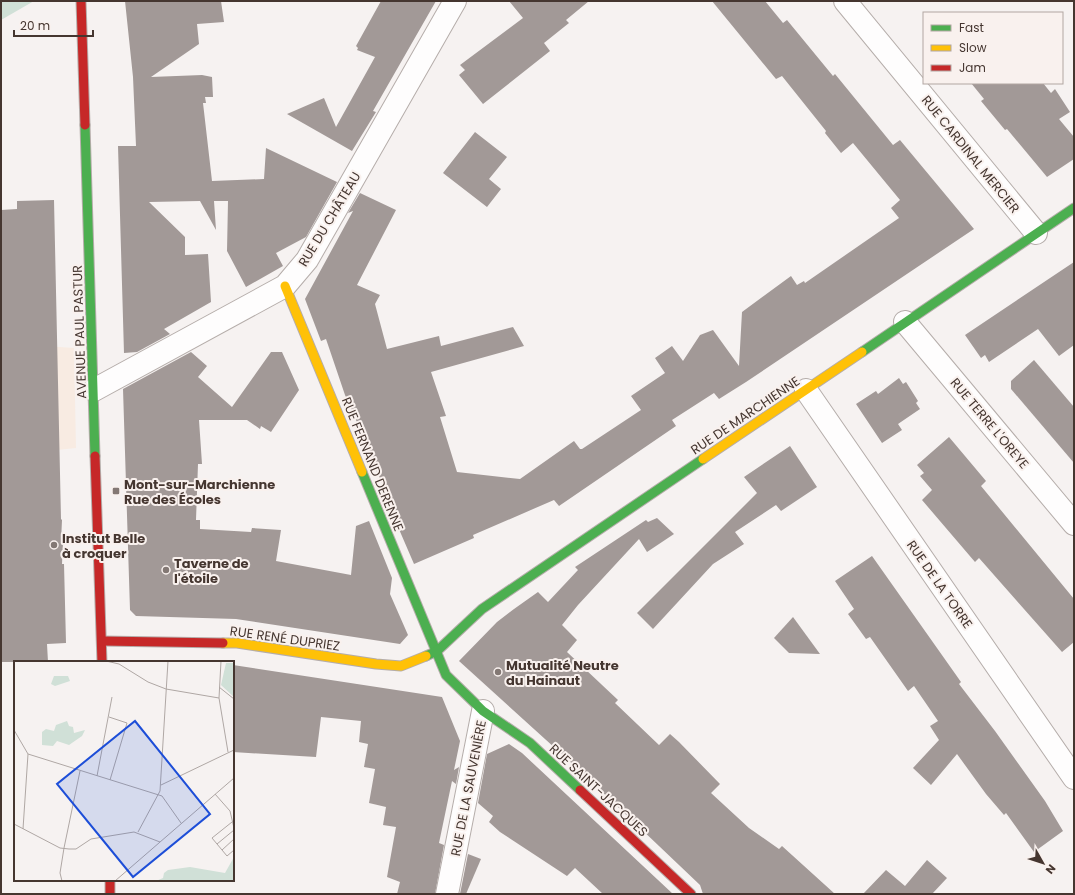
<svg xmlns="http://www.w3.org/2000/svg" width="1075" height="895" font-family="Poppins,sans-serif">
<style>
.education{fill:#f8ebe2}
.green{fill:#d0e0d7}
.building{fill:#a29997}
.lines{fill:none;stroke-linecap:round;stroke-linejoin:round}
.street-casing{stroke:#b5adaa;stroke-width:24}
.fast-casing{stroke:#b5adaa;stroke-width:11}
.slow-casing{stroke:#b5adaa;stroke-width:11}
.jam-casing{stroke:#b5adaa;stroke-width:11}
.street{stroke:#fefdfd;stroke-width:22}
.fast{stroke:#4caf50;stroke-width:9}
.slow{stroke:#ffc107;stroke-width:9}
.jam{stroke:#c62828;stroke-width:9}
.poi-dot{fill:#837874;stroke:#f9f1ee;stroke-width:1.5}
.labels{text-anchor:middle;stroke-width:4;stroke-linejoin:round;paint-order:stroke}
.street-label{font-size:13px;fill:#453630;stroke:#f9f1ee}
.poi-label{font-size:13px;font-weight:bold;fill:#453630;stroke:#f9f1ee;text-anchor:start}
.inset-road{fill:none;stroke:#afa7a4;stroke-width:1}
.view{fill:#1d4ed8;fill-opacity:0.15;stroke:#1d4ed8;stroke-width:2}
.inset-edge{fill:none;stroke:#453630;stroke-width:2}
</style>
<rect width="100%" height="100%" fill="#f6f2f1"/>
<path class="education" d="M 1,343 L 74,348 L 76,448 L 10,455 Z"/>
<path class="green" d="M 1,1 L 34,1 L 1,20 Z"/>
<g class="building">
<path d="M 125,1 L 221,1 L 224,22 L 197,24 L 199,44 L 151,77 L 202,75 L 212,77 L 213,97 L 205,97 L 206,103 L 203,103 L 212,181 L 264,179 L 266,148 L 337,182 L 306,237 L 276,253 L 283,266 L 246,287 L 227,251 L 228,201 L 214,201 L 216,230 L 200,201 L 149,202 L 185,237 L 185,255 L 208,254 L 211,302 L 164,329 L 170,334 L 137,352 L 124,353 L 118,146 L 136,146 L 133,77 Z"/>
<path d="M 381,1 L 436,1 L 373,111 L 376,112 L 352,151 L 287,114 L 324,98 L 336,127 L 375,57 L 357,50 L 358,48 L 356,46 Z"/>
<path d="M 509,1 L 589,1 L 566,20 L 569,23 L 544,43 L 550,51 L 483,104 L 459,75 L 465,70 L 460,65 L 523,18 Z"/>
<path d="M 712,1 L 765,1 L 783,23 L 787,20 L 833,76 L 835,74 L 893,145 L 900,140 L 974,229 L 746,382 L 719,399 L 714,393 L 672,420 L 676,426 L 559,506 L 554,500 L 473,535 L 474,538 L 414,564 L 392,513 L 395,512 L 364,443 L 366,443 L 345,395 L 326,339 L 321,341 L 305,299 L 353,211 L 348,213 L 360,193 L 396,210 L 357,285 L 380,295 L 375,304 L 387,349 L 439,336 L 441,346 L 513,327 L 524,346 L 431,372 L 446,416 L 440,417 L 457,472 L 520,479 L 574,441 L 580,449 L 582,449 L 641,410 L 631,396 L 665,373 L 655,358 L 672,346 L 683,361 L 700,335 L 713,330 L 739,366 L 742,312 L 791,276 L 797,285 L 804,281 L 805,283 L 899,218 L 891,208 L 900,200 L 853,143 L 841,153 L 825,133 L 826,131 L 782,76 L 776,79 Z"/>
<path d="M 971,83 L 1043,83 L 1051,93 L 1055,89 L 1070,112 L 1059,119 L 1074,137 L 1074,159 L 1047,177 L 1007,129 L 1005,130 L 981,101 L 984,99 Z"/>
<path d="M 475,132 L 507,157 L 489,179 L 501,189 L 487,207 L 443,173 Z"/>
<path d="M 54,200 L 61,519 L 62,520 L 61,542 L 63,542 L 62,564 L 64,564 L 66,643 L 47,644 L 48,662 L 1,662 L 1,210 L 17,209 L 17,201 Z"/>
<path d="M 1074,262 L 1074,345 L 1059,356 L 1038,329 L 989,362 L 985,355 L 981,358 L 965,335 Z"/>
<path d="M 191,352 L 207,366 L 198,377 L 232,407 L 271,352 L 282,352 L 299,390 L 271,432 L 261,426 L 260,429 L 247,420 L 199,420 L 202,464 L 198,464 L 196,520 L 200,520 L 200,529 L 251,532 L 252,528 L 281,530 L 276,561 L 351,575 L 356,526 L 369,521 L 392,578 L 390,594 L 408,635 L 400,644 L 236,619 L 136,616 L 130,610 L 123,389 Z"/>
<path d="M 1034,360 L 1074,407 L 1074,463 L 1011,389 L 1011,381 Z"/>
<path d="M 899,378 L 903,384 L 906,382 L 918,401 L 916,403 L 920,409 L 898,424 L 902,430 L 882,443 L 856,404 L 876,391 L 878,394 Z"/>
<path d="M 949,437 L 986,481 L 981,486 L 1074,599 L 1074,642 L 1062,652 L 979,558 L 975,562 L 922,500 L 932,490 L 920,476 L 924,473 L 917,465 Z"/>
<path d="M 790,446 L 817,487 L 781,511 L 776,505 L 735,532 L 744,544 L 713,564 L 653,629 L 637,613 L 757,493 L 744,477 Z"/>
<path d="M 657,518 L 674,534 L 647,552 L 639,539 L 578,605 L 562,625 L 577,640 L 567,652 L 618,700 L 615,703 L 659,745 L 670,734 L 679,742 L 720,784 L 711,793 L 749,828 L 779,849 L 782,846 L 835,894 L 703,894 L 700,885 L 577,768 L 459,661 L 497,622 L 514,609 L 538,592 L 548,602 L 578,570 L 575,567 L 646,520 L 648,522 Z"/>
<path d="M 872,556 L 961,682 L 959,684 L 995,731 L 1045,801 L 1063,831 L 1034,852 L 1006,813 L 1004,815 L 986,794 L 957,754 L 931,785 L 913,768 L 939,740 L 930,726 L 938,721 L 914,686 L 908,691 L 870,637 L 866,639 L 848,614 L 854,609 L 835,581 Z"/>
<path d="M 793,617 L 820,654 L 789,653 L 774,638 Z"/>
<path d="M 233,665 L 442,697 L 460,741 L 454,770 L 459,767 L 456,784 L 452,781 L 439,843 L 444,845 L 435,894 L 397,894 L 400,882 L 387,877 L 396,827 L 383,825 L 386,807 L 369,803 L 375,769 L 364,767 L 368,744 L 359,742 L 361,721 L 321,717 L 316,757 L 233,752 Z"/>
<path d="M 509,744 L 522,753 L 673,894 L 603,894 L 575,868 L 567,876 L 500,832 L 489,822 L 493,816 L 478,803 L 487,754 Z"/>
<path d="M 468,854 L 481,859 L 466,894 L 460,894 Z"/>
<path d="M 927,860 L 947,878 L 932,894 L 863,894 L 886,870 L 905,886 Z"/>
</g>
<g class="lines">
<g class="street-casing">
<g id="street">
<path d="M 845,1 L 1036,233"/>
<path d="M 905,322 L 1074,524"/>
<path d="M 94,390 L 285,286 L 307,260 L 455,1"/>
<path d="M 806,390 L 1074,778"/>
<path d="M 447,894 L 483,711"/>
</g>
</g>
<g class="fast-casing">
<g id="fast">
<path d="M 85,125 L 95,456"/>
<path d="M 862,352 L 1074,208"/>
<path d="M 362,472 L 446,675 L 483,711 L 530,743 L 580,790"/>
<path d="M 426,656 L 437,651 L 482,609 L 703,459"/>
</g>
</g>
<g class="slow-casing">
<g id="slow">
<path d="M 285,286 L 362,472"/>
<path d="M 703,459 L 862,352"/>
<path d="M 223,643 L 237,643 L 376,664 L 401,666 L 426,656"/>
</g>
</g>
<g class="jam-casing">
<g id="jam">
<path d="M 81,1 L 85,125"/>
<path d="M 95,456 L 102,662"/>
<path d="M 102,641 L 223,643"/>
<path d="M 580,790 L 691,894"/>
<path d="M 110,880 L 110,894"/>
</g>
</g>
<use href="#street" class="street"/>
<use href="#fast" class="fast"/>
<use href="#slow" class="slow"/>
<use href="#jam" class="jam"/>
</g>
<g class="poi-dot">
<rect x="112" y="487" width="8" height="8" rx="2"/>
<circle cx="54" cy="545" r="4"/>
<circle cx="166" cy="570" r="4"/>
<circle cx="498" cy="672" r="4"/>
</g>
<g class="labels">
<g class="street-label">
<text transform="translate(971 154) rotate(51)" y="5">RUE CARDINAL MERCIER</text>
<text transform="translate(329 219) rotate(-59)" y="5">RUE DU CHÂTEAU</text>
<text transform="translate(79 332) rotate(-92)" y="5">AVENUE PAUL PASTUR</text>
<text transform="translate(745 415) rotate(-34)" y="5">RUE DE MARCHIENNE</text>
<text transform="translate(990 423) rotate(50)" y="5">RUE TERRE L'OREYE</text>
<text transform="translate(373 464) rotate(68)" y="5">RUE FERNAND DERENNE</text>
<text transform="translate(940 584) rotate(55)" y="5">RUE DE LA TORRE</text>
<text transform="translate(285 638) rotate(8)" y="5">RUE RENÉ DUPRIEZ</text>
<text transform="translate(468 788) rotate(-79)" y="5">RUE DE LA SAUVENIÈRE</text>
<text transform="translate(599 790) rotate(43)" y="5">RUE SAINT-JACQUES</text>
</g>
<g class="poi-label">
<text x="124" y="489">Mont-sur-Marchienne<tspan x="124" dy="15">Rue des Écoles</tspan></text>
<text x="62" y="543">Institut Belle<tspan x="62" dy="15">à croquer</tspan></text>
<text x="174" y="568">Taverne de<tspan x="174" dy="15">l'étoile</tspan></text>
<text x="506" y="670">Mutualité Neutre<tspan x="506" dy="15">du Hainaut</tspan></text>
</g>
</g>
<g transform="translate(14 661)">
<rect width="220" height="220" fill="#f6f2f1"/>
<path d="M 212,2 L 220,2 L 220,36 L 207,24 ZM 40,15 L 54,15 L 56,20 L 41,25 L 37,23 ZM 53,60 L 55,65 L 59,66 L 60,72 L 71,69 L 68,75 L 55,84 L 43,80 L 39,85 L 28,84 L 28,71 L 32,68 L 40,70 L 42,64 ZM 220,196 L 220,220 L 142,220 L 149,217 L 150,212 L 154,209 L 176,206 L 211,212 Z" fill="#d0e0d7"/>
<path class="inset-road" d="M 92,0 L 105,3 L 134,21 L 152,28 L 205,37M 207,0 L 205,37 L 214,91M 205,26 L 220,38M 95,56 L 113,62 L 96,119M 0,69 L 14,93 L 148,135 L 167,162M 83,115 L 98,36M 147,124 L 220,89M 201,133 L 216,150 L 220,167M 218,161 L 198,177 L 213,195 L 220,189M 0,163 L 46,187 L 55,188 L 62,188 L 77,178 L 120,171 L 146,181M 9,168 L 14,93M 124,171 L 146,130 L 154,0M 203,183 L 220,169M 208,189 L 220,178M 48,220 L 46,212 L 50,187 L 66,110M 101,220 L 220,117"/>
<path class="view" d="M 121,60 L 196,153 L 119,216 L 43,123 Z"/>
<rect width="220" height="220" class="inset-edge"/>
</g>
<rect width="1075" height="895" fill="none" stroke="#453630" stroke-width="4"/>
<rect x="923" y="12" width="140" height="72" fill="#f9f1ee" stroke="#b1a6a2"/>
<rect x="931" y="25" width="20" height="6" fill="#4caf50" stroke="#b1a6a2"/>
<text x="959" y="32" font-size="12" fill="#453630">Fast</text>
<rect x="931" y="45" width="20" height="6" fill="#ffc107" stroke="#b1a6a2"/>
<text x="959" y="52" font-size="12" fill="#453630">Slow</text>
<rect x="931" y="65" width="20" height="6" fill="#c62828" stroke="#b1a6a2"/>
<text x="959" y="72" font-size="12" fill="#453630">Jam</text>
<g transform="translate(1043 863) rotate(129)" stroke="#f9f1ee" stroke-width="3" paint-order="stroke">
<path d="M0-3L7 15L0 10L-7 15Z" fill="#453630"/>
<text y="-6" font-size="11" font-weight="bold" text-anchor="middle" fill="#453630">N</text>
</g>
<path d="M14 30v6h79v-6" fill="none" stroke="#453630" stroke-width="2"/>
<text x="20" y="30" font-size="12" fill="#453630" stroke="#f9f1ee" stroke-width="3" paint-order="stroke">20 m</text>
</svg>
